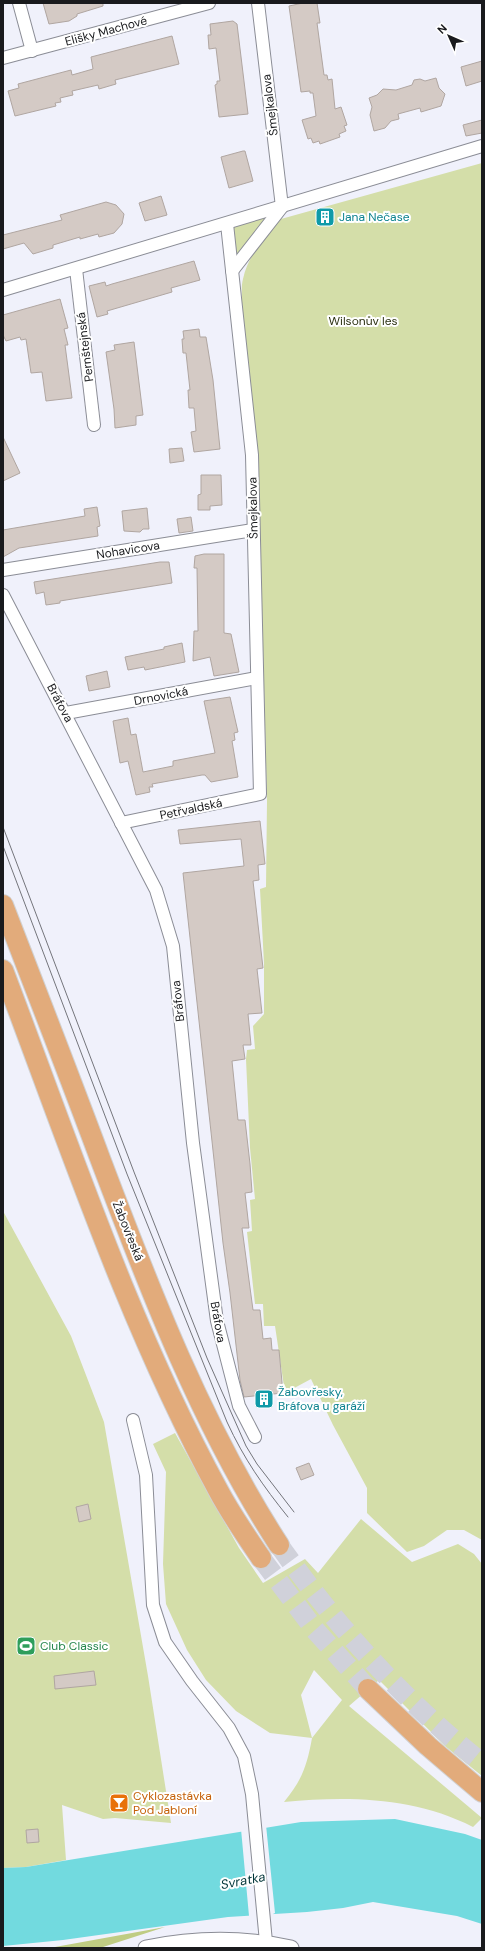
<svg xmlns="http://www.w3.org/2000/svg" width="485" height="1951" font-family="'DM Sans',sans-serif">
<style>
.green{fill:#d4dea9;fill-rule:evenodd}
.forest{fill:#bfcc83}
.water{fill:#72dadf}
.pier{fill:#f0f1fb}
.building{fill:#d4cac5;stroke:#b0a6a1}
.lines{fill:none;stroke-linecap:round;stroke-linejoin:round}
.trunk-tunnel{stroke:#d0d1da;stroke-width:20;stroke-dasharray:20 10;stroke-linecap:butt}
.minor-casing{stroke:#8b8d96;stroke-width:14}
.tertiary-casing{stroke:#8b8d96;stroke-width:17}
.trunk-casing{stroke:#d1d1d2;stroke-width:22}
.minor{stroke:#fff;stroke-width:12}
.tertiary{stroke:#fff;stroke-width:15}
.trunk{stroke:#e2ab7b;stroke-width:20}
.tram{stroke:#74757b;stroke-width:1}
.labels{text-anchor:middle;stroke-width:4;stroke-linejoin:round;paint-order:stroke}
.street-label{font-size:12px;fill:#191a1d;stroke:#fff}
.culture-label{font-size:12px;fill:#0d838f;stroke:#fff;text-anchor:start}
.park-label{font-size:12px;fill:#2d3213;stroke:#fff}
.leisure-label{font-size:12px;fill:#27864d;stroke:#fff;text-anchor:start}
.food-label{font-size:12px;fill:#c56008;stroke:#fff;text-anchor:start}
.water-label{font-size:13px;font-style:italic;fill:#003538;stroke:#fff}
</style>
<rect width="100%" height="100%" fill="#f0f1fb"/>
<g class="green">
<path d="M 482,163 L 482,1540 L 464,1530 L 447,1530 L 424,1546 L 407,1552 L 367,1513 L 367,1488 L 333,1425 L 311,1379 L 285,1393 L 275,1326 L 264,1326 L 263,1304 L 255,1304 L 247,1232 L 252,1231 L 250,1200 L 255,1199 L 250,1148 L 246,1059 L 247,1050 L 255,1049 L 253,1026 L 264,1014 L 264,963 L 260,889 L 266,887 L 267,801 L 258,455 L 242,303 C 242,296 241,286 243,279 C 248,255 265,237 281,219 Z"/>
<path d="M 269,216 L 235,263 L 232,227 Z"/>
<path d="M 3,1211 L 71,1336 L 104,1422 L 148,1676 L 171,1823 L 115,1818 L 103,1819 L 62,1805 L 66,1860 L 26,1867 L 3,1868 Z"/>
<path d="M 175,1433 L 239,1548 L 263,1583 L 305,1559 L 318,1573 L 361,1519 L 412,1562 L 458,1544 L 474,1554 L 482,1564 L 482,1776 L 445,1746 L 379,1680 L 349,1706 L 482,1818 L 473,1827 C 414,1797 349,1796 284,1802 C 302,1780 307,1766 312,1738 L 270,1733 L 236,1711 L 206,1680 L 187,1650 L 166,1604 L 163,1564 L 166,1472 L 153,1444 ZM 314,1670 L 342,1700 L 312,1738 L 301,1695 Z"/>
</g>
<path class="forest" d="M 165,1927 L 100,1948 L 33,1948 L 55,1947 Z"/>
<path class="water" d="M 395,1819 L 465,1834 L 482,1840 L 482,1924 L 457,1916 L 373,1902 L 343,1908 L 307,1912 L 228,1917 L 63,1940 L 3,1946 L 3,1868 L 26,1867 L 301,1822 Z"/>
<path class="pier" d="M 266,1825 L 275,1913 L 273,1914 L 273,1915 L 252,1918 L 249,1916 L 241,1829 Z"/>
<g class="building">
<path d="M 43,3 L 103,3 L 103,6 L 77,14 L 77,16 L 69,21 L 49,24 Z"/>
<path d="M 303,3 L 317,3 L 320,23 L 317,23 L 324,75 L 327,75 L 328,80 L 332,79 L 335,109 L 341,107 L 347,125 L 344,126 L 346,131 L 339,134 L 340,137 L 320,144 L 319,141 L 313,143 L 311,138 L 308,139 L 302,120 L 316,116 L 313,93 L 310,93 L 310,91 L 301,92 L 289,6 Z"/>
<path d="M 233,21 L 237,24 L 248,114 L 219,117 L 215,85 L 217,84 L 217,81 L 220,81 L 216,48 L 209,49 L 208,35 L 211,35 L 210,24 Z"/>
<path d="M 172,36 L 179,64 L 115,80 L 116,84 L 99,89 L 98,85 L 72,91 L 73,95 L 60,98 L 61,102 L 55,103 L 56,106 L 15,116 L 8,91 L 19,88 L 18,84 L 71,70 L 72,75 L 93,69 L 91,57 Z"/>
<path d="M 482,61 L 482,81 L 466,86 L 461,67 Z"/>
<path d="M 436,78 L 439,88 L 445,94 L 441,106 L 421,112 L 420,108 L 398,114 L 399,119 L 391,121 L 385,128 L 374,131 L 370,115 L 372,107 L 369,98 L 377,95 L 383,89 L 396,90 L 412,85 L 414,80 L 420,79 L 425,81 Z"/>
<path d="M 482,120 L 482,133 L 466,136 L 463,125 Z"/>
<path d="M 243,151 L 245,151 L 253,181 L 229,188 L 221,157 Z"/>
<path d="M 161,196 L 167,215 L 145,221 L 139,203 Z"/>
<path d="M 106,202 L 116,205 L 124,214 L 122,224 L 114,233 L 99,237 L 98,234 L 80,239 L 80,237 L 53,245 L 53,248 L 33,254 L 24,243 L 3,249 L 3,235 L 62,220 L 60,215 Z"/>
<path d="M 330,209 L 334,222 L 320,226 L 317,212 Z"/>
<path d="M 194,261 L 200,280 L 171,288 L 172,292 L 107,311 L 108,314 L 97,317 L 89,286 L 105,282 L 106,286 L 112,284 Z"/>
<path d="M 60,299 L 68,328 L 64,329 L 68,345 L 65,345 L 72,398 L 46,401 L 42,372 L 31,373 L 26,339 L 21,340 L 20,337 L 6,341 L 3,335 L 3,315 Z"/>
<path d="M 199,329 L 200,337 L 206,337 L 213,380 L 220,449 L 194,452 L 191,432 L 196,431 L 194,408 L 189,408 L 188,390 L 190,390 L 186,353 L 183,353 L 182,339 L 184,339 L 183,331 Z"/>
<path d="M 134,342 L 143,415 L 136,416 L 136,425 L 115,428 L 114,409 L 106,352 L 115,350 L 114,345 Z"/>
<path d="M 3,437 L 20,473 L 3,481 Z"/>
<path d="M 182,448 L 184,461 L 170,463 L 169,449 Z"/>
<path d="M 201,475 L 221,475 L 222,505 L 210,506 L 210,510 L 198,510 L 198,495 L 201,494 Z"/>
<path d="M 97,507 L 100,526 L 97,527 L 98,536 L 19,548 L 3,557 L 3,530 L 85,516 L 84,509 Z"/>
<path d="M 147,508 L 149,529 L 143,529 L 140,532 L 124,531 L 122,511 Z"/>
<path d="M 191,517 L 193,531 L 179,533 L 177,519 Z"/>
<path d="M 204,554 L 224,554 L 224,633 L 231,634 L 239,672 L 214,676 L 210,657 L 193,661 L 194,631 L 198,631 L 197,568 L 194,568 L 195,556 Z"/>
<path d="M 160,562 L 169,562 L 172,583 L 60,601 L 60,603 L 46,605 L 44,592 L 36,594 L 34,582 Z"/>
<path d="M 182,643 L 185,662 L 145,670 L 144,667 L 128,670 L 125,657 L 164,649 L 164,647 Z"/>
<path d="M 107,671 L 110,687 L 89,691 L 86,676 Z"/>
<path d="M 230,697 L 238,732 L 234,733 L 235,740 L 232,741 L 238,777 L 211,782 L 205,775 L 202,775 L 152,784 L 153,787 L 149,787 L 150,792 L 136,795 L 128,761 L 120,763 L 113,721 L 128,718 L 131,735 L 136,734 L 143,772 L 173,766 L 173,761 L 215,753 L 204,701 Z"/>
<path d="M 260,821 L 265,864 L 258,865 L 259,880 L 253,881 L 263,968 L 257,969 L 262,1013 L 248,1014 L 251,1045 L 243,1045 L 245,1059 L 232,1061 L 238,1120 L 245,1120 L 250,1164 L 252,1192 L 245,1193 L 249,1228 L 242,1228 L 253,1310 L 260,1310 L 263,1339 L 271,1338 L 272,1350 L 279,1350 L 283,1393 L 244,1397 L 240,1380 L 230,1293 L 223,1243 L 183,873 L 244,866 L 241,839 L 180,844 L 178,830 Z"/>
<path d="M 309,1463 L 314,1475 L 301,1480 L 296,1468 Z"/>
<path d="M 88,1504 L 91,1519 L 79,1522 L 76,1507 Z"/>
<path d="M 94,1671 L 96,1685 L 55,1689 L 54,1676 Z"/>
<path d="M 38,1829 L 39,1842 L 27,1843 L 26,1830 Z"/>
</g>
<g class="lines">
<g class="trunk-tunnel">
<path d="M 279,1545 C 336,1626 404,1701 482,1763"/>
<path d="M 261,1558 L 315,1630 L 368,1689"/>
</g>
<g class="minor-casing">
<g id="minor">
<path d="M 19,3 L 32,51"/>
<path d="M 258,3 L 282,207"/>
<path d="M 3,58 L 209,3"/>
<path d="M 76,269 L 94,425"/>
<path d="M 232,271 L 282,207"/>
<path d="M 3,290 L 482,146"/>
<path d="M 3,570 L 253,530"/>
<path d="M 3,595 L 156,890 L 173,946 L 193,1143 L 217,1321 L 239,1406 L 255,1437"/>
<path d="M 66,713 L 257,678"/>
<path d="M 121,823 L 260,794 L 252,455 L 227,224"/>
<path d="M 133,1420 L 146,1475 L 153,1605 L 165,1642 L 192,1681 L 229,1728 L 244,1756 L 252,1794 L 266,1942"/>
</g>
</g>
<g class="tertiary-casing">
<path id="tertiary" d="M 146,1948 C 195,1938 242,1937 291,1948"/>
</g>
<g class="trunk-casing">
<g id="trunk">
<path d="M 3,905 C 36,990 69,1075 101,1161 C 151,1293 202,1426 279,1545"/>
<path d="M 3,970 C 69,1144 129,1326 218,1490 C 230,1513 246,1536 261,1558"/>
<path d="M 368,1689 L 428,1746 L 482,1792"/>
</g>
</g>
<use href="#minor" class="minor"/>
<use href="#tertiary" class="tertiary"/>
<use href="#trunk" class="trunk"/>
<g class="tram">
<path d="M 3,827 L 134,1172 L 207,1358 L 246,1446 L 257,1464 L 294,1512"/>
<path d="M 3,846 L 127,1174 L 227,1422 C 244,1459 263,1486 288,1517"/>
</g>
</g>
<defs>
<g id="building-square" transform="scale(1)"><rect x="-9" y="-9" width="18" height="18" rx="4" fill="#0f9aa8" stroke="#fff"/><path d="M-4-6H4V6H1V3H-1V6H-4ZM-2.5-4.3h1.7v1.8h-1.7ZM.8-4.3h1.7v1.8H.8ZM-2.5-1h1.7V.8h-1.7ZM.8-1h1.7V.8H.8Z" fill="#fff"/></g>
<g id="stadium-square" transform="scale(1)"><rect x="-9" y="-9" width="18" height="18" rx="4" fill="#2e9e5b" stroke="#fff"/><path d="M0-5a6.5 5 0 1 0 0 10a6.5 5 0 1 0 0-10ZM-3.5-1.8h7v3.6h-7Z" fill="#fff"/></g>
<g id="bar-square" transform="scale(1)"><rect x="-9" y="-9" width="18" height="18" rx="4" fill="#e8710a" stroke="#fff"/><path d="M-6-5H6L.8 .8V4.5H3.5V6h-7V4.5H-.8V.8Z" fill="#fff"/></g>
</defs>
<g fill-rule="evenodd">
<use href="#building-square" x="325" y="217"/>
<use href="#building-square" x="264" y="1399"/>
<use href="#stadium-square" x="26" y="1646"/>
<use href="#bar-square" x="119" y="1803"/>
</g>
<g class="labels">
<g class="street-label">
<text transform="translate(106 31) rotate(-15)" y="4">Elišky Machové</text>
<text transform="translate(270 105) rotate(-97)" y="4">Šmejkalova</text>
<text transform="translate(85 347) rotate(-97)" y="4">Pernštejnská</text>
<text transform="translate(253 508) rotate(-91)" y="4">Šmejkalova</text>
<text transform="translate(128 550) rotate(-9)" y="4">Nohavicova</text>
<text transform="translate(161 696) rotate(-11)" y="4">Drnovická</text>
<text transform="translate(60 703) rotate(62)" y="4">Bráfova</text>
<text transform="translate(191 809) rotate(-12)" y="4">Petřvaldská</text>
<text transform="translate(178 1001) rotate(-96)" y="4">Bráfova</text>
<text transform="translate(128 1231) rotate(68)" y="4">Žabovřeská</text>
<text transform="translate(218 1322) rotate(80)" y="4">Bráfova</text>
</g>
<g class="culture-label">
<text x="339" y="221">Jana Nečase</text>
<text x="278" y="1396">Žabovřesky,<tspan x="278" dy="14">Bráfova u garáží</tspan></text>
</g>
<g class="park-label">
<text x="363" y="325">Wilsonův les</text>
</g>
<g class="leisure-label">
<text x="40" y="1650">Club Classic</text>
</g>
<g class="food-label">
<text x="133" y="1800">Cyklozastávka<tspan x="133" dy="14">Pod Jabloní</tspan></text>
</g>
<g class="water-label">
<text transform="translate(243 1880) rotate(-11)" y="5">Svratka</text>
</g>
</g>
<rect width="485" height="1951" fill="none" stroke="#191a1d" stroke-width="8"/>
<g transform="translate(449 36) rotate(315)" stroke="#ffffff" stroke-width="3" paint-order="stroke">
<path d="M0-3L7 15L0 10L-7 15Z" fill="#191a1d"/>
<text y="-6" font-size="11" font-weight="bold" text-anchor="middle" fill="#191a1d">N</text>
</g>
</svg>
